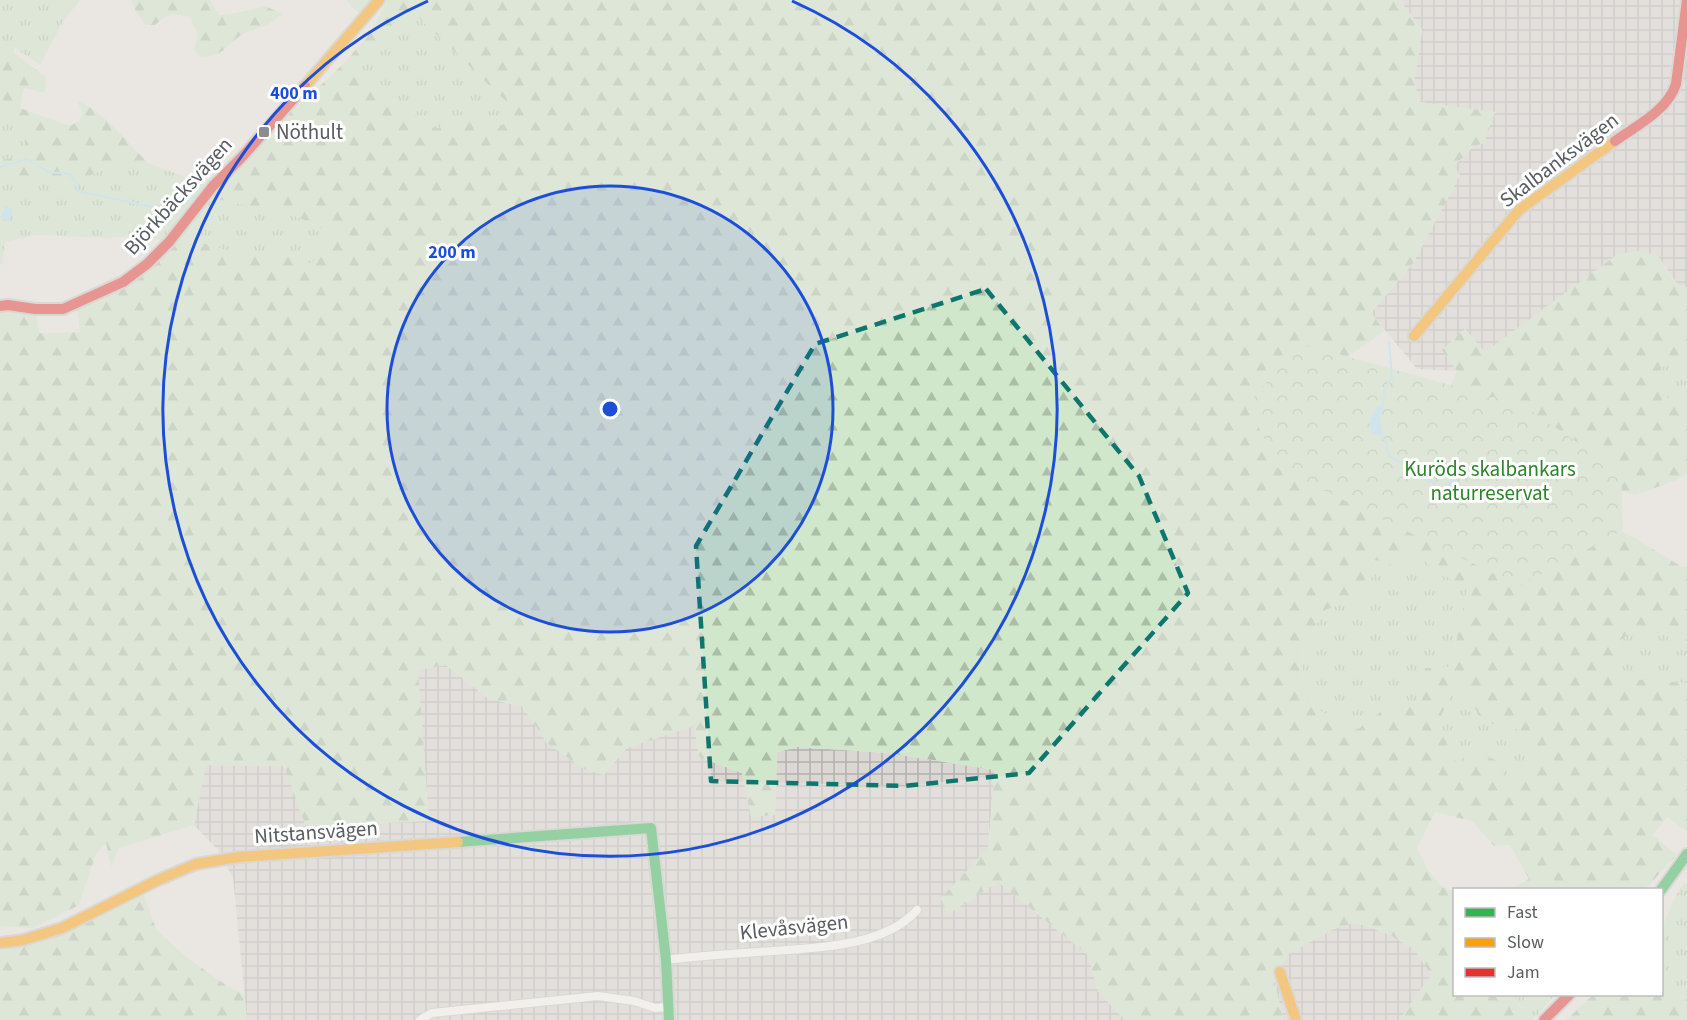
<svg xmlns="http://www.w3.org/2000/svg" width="1687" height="1020" font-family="'Source Sans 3',sans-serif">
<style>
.industrial{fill:url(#industrial-grid)}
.grass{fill:url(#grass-tufts)}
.forest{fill:url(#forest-firs);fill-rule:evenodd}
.park{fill:url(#park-crowns)}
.water{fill:#b3dff6}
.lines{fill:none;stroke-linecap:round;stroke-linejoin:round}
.stream{stroke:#b3dff6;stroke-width:2}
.street-casing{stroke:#c5c5c3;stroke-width:10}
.fast-casing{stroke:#c6c6c5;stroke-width:14}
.slow-casing{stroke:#c6c6c5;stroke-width:14}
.jam-casing{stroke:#c6c6c5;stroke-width:14}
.street{stroke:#fcfbfb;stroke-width:8}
.fast{stroke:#30b455;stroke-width:10}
.slow{stroke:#ff9f0a;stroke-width:10}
.jam{stroke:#e5322d;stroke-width:10}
.marked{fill:none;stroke:#0f766e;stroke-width:4.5;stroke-dasharray:12 8;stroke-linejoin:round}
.ring{fill:none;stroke:#1d4ed8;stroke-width:3}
.poi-dot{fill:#8b8d8e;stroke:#fff;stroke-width:2}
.labels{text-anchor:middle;stroke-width:6;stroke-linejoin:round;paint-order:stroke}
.poi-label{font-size:21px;fill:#585d61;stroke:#fff;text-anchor:start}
.street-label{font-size:21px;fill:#585d61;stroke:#fff}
.park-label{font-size:21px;fill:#2e842c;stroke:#fff}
.centre{fill:#1d4ed8;stroke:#fff;stroke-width:3}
.ring-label{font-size:18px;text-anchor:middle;font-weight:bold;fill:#1d4ed8;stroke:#fff;stroke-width:6;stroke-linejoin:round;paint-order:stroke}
</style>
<defs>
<pattern id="industrial-grid" width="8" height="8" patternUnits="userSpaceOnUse" patternTransform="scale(1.5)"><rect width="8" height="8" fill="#dbd8d3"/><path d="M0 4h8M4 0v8" fill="none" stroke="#b4b2af"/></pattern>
<pattern id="grass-tufts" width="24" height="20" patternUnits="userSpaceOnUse" patternTransform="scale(1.5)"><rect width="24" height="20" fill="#d0e7cb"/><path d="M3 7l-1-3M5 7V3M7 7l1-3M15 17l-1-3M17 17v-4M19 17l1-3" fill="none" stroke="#acbea8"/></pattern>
<pattern id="forest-firs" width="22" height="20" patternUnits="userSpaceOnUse" patternTransform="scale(1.5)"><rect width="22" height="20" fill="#d0e7cb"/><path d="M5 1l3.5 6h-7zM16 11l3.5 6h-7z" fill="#acbea8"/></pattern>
<pattern id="park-crowns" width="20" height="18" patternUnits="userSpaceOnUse" patternTransform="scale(1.5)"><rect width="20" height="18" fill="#d0e7cb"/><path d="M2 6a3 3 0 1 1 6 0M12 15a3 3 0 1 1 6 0" fill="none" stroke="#acbea8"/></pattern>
</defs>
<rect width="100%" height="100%" fill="#eae7e2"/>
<g class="industrial">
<path d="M 1400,0 L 1687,0 L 1687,287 L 1678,285 L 1657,255 L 1485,352 L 1457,371 L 1417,369 L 1371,313 L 1414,262 L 1454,166 L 1473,147 L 1495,113 L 1420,102 L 1414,82 L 1422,30 Z"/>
<path d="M 446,665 L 489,699 L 522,706 L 548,744 L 627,748 L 694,725 L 699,757 L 742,773 L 775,815 L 777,752 L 798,747 L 889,753 L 995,770 L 988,849 L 941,898 L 949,913 L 998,882 L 1088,955 L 1098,991 L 1125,1020 L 247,1020 L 233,878 L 217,849 L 194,825 L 205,765 L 284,766 L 418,669 Z"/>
<path d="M 1355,922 L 1388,934 L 1415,950 L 1432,976 L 1409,1008 L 1399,1020 L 1283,1020 L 1274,979 L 1287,955 L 1333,929 Z"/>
</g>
<g class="grass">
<path d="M 0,0 L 80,0 L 63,22 L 40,65 L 15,48 L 13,52 L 0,44 Z"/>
<path d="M 414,13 L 516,111 L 502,125 L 461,116 L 436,129 L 402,105 L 379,93 L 356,70 Z"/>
<path d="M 0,109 L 26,136 L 26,145 L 21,155 L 0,161 Z"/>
<path d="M 115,163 L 148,163 L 210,186 L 167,241 L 134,236 L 107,238 L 36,235 L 5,242 L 2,264 L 0,265 L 0,217 L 2,219 L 12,207 L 5,206 L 0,216 L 0,175 L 52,177 L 65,183 L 85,178 Z"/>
<path d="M 211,198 L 293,215 L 328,231 L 312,265 L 289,254 L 265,253 L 249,257 L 179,236 Z"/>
<path d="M 1687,355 L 1687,409 L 1663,395 L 1660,370 L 1672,356 Z"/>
<path d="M 1415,554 L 1467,590 L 1451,667 L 1419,703 L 1392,703 L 1358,729 L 1316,709 L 1302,688 L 1304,646 L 1325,609 L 1357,599 L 1373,560 L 1382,561 L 1396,566 Z"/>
<path d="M 1638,627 L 1687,642 L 1687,683 L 1629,679 L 1609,669 L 1618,642 Z"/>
<path d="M 1455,685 L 1470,697 L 1482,723 L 1503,725 L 1520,730 L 1537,754 L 1509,795 L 1460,768 L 1450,751 L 1439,721 Z"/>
<path d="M 1684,882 L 1687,884 L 1687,995 L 1686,997 L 1662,994 L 1662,928 L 1673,901 Z"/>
<path d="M 1514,995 L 1555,995 L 1533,1020 L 1527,1020 Z"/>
</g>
<g class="forest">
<path d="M 131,0 L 210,0 L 219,15 L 236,13 L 265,6 L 283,14 C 278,17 273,22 267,25 C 260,28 252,29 245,33 C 224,44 228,56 200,57 L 194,50 L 198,34 L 190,17 C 173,13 169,13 155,25 L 145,25 L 135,10 Z"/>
<path d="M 347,0 L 373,0 L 361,14 L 351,7 Z"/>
<path d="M 387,0 L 1400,0 L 1422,30 L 1414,82 L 1420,102 L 1495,112 L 1484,143 L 1473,147 L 1454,166 L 1460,175 L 1414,262 L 1371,313 L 1385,331 L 1316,378 L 1635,538 L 1682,567 L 1687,567 L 1687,642 L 1638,627 L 1618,642 L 1609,669 L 1629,679 L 1687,683 L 1687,831 L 1667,817 L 1653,835 L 1677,855 L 1645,889 L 1511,889 L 1529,879 L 1510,845 L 1494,846 L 1472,821 L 1435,812 L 1417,848 L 1428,870 L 1442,887 L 1454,891 L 1454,994 L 1514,995 L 1527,1020 L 1399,1020 L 1431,975 L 1415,950 L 1388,934 L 1355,922 L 1334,929 L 1287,955 L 1274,979 L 1283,1020 L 1125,1020 L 1098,991 L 1088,955 L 998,882 L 948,914 L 941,898 L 988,848 L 995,770 L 889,753 L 798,747 L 777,752 L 775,815 L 751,817 L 742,773 L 699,757 L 694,726 L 627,748 L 604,775 L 584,769 L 548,744 L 522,706 L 489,699 L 446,665 L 418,670 L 429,821 L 306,827 L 284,766 L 206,765 L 194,825 L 119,848 L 111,867 L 106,843 L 96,854 L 79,905 L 34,928 L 0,926 L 0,309 L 36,312 L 39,333 L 80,332 L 77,309 L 104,297 L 132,281 L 179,236 L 249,257 L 265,253 L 289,254 L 312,264 L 328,231 L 293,215 L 211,198 L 250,150 L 272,138 L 278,130 L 284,118 C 322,83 367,50 387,0 ZM 414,13 L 516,111 L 502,125 L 461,116 L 436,129 L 402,105 L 379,93 L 357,70 ZM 1414,554 L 1467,590 L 1451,667 L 1425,668 L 1419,703 L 1392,703 L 1358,729 L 1316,709 L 1302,688 L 1304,646 L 1325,610 L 1357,599 L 1370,590 L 1373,560 L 1382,561 L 1396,567 ZM 1455,685 L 1470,697 L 1482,723 L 1503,725 L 1520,730 L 1537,754 L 1509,794 L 1499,762 L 1466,746 L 1460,767 L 1450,751 L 1439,721 Z"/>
<path d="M 0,44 L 13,52 L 46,77 L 45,93 L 24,88 L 20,108 L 70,126 L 80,120 L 83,113 L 77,101 C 104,111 128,143 148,163 L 115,163 L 85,178 L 65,183 L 51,177 L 0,175 L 0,161 L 21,155 L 26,145 L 26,136 L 0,109 Z"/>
<path d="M 1638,251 L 1657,255 L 1677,285 L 1687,287 L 1687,355 L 1672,356 L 1660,370 L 1663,395 L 1687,409 L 1687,474 L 1674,481 L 1635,495 L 1599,485 L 1440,407 L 1457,371 L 1442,350 L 1465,329 L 1485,352 L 1618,254 Z"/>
<path d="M 144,895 L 156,929 L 185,956 L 227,986 L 244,994 L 247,1020 L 0,1020 L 0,951 L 33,944 L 63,932 Z"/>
<path d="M 1662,994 L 1685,997 L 1687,995 L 1687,1020 L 1566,1020 L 1593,995 Z"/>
</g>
<path class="park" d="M 1299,343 L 1522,405 L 1621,472 L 1623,530 L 1519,586 L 1278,468 L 1248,405 Z"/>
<g class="water">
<path d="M 5,206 L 12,207 L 13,209 L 10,221 L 2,219 L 0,217 Z"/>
<path d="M 1379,405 L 1383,406 L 1383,410 L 1380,417 L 1383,434 C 1361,439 1371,414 1379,405 Z"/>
<path d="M 1453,480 L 1459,482 L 1461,490 L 1459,496 L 1456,497 L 1452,495 L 1445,484 L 1448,481 Z"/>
</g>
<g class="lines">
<g class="stream">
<path d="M 0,167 L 27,159 L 49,172 L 70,174 L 76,183 L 77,191 L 153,207 L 179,208 L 198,194"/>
<path d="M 1383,406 L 1384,388 L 1392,379 L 1389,342"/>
<path d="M 1380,434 L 1388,445 L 1387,450 L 1389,455 L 1398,462 L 1407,465 L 1421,477 L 1435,483"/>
</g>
<g class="street-casing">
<g id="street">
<path d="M 666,960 C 697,956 728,954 759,952 C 807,948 883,949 917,910"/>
<path d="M 420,1020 L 432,1013 L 598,996 L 634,1001 L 655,1008 L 668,1007"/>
</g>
</g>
<g class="fast-casing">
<g id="fast">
<path d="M 458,842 L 651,828 L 666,960 L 669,1020"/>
<path d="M 1661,890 L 1687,854"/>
</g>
</g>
<g class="slow-casing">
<g id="slow">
<path d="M 305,86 L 379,0"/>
<path d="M 1414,336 L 1519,210 L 1615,141"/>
<path d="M 0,943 L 23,940 L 62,928 L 158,880 L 196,864 L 239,857 L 458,842"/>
<path d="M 1280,972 L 1296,1020"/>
</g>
</g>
<g class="jam-casing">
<g id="jam">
<path d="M 1615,141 C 1636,126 1668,110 1676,84 L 1687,0"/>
<path d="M 0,306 L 8,305 L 35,309 L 63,309 L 123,282 L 147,264 L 169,242 L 213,186 L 242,157 L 305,86"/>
<path d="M 1544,1020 L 1570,994"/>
</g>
</g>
<use href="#street" class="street"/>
<use href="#fast" class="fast"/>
<use href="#slow" class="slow"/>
<use href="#jam" class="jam"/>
</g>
<path d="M0 0H1687V1020H0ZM 986,289 L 1139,476 L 1188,593 L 1029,773 L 904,786 L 711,781 L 696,546 L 815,344 Z" fill="#eae7e2" fill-opacity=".55" fill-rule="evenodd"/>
<path class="marked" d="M 986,289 L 1139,476 L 1188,593 L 1029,773 L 904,786 L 711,781 L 696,546 L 815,344 Z"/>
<circle cx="610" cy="409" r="223" fill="#1d4ed8" fill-opacity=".12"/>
<g class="ring">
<circle cx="610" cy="409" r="223"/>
<path d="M792 1A447 447 0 1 1 428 1"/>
</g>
<rect class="poi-dot" x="258" y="126" width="12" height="12" rx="3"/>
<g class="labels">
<g class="poi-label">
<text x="276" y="139">Nöthult</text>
</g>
<g class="street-label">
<text transform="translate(1559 160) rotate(-37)" y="7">Skalbanksvägen</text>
<text transform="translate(178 196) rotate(-48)" y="7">Björkbäcksvägen</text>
<text transform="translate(316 832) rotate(-4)" y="7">Nitstansvägen</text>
<text transform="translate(794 927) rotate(-6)" y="7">Klevåsvägen</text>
</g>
<g class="park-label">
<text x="1490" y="476">Kuröds skalbankars<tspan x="1490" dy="24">naturreservat</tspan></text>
</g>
</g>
<circle cx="610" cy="409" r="9" class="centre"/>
<g class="ring-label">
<text x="294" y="99">400 m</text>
<text x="452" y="258">200 m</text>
</g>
<rect x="1453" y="888" width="210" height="108" fill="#ffffff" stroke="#bcbec0" stroke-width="1.5"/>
<rect x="1465" y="908" width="30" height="9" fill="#30b455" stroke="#bcbec0" stroke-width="1.5"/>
<text x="1507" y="918" font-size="18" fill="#585d61">Fast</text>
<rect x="1465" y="938" width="30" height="9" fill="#ff9f0a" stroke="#bcbec0" stroke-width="1.5"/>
<text x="1507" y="948" font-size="18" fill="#585d61">Slow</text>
<rect x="1465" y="968" width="30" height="9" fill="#e5322d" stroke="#bcbec0" stroke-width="1.5"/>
<text x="1507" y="978" font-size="18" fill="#585d61">Jam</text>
</svg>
